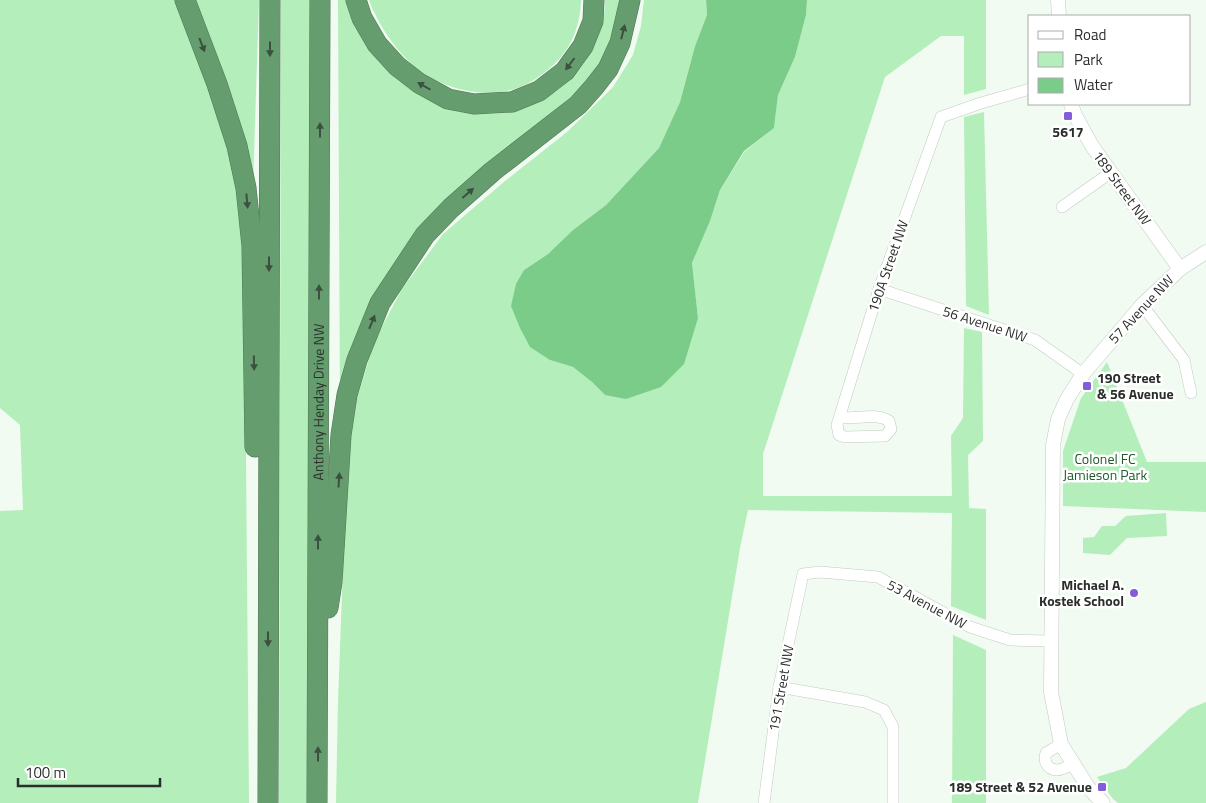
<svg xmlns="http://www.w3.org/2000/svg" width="1206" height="803" font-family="'Titillium Web',sans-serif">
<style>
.green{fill:#b3eebb}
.water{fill:#7acc88}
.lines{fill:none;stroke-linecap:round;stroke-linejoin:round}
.minor-casing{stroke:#c1cbc2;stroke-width:12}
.tertiary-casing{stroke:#c1cbc2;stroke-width:15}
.motorway-casing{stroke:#517657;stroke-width:21}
.minor{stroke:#fff;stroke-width:11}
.tertiary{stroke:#fff;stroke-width:14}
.motorway{stroke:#659d6e;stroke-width:20}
.oneway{fill:#3c5040}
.poi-dot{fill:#825ed8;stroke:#fff;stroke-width:2}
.labels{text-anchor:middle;stroke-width:5;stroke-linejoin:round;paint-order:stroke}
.poi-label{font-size:14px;font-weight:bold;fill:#2b2f2c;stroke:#fff;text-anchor:end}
.street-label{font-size:14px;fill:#2b2f2c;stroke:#fff}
.park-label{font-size:14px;fill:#1f592d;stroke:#fff}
</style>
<rect width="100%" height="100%" fill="#f1fbf2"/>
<g class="green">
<path d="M 0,0 L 175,0 L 229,143 L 244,232 L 249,803 L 0,803 L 0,511 L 23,510 L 20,425 L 0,408 Z"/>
<path d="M 194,0 L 259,0 L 252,217 Z"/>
<path d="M 281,0 L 313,0 L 309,803 L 279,803 Z"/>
<path d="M 338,0 L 350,0 C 363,27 374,57 396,78 C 402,84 411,88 418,92 C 431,100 453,111 467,113 C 518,119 571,95 593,47 C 599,33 606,16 605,0 L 623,0 L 603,67 L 576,97 L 418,238 L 340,409 Z"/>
<path d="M 369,0 L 581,0 C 580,30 569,54 545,72 C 535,80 523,87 511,90 C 479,98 442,88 417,68 C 398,54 377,23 369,0 Z"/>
<path d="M 644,0 L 706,0 L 707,15 L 695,46 L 680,102 L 659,148 L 606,205 L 573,230 L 548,254 L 524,270 L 550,360 L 573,367 L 592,382 L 605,395 L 698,318 L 692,263 L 710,221 L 720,190 L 745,151 L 774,128 L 778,95 L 795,57 L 806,15 L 807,0 L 986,0 L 986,89 L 964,95 L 964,36 L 941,36 L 885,77 L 763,454 L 763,496 L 952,496 L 951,436 L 963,418 L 964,328 L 982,332 L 983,441 L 968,455 L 969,508 L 986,509 L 986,620 L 951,606 L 952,513 L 748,510 L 740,548 L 698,803 L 336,803 L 338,701 L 347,461 L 356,402 L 374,342 L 402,289 L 443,234 L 505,181 L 567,132 L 613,87 L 633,55 L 641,26 Z"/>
<path d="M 984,112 L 989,315 L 966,306 L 964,117 Z"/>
<path d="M 1107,362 L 1147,462 L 1206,462 L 1206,512 L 1063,506 L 1063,451 L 1081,398 Z"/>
<path d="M 1166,513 L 1167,536 L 1127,538 L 1110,555 L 1083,553 L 1083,538 L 1094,537 L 1102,526 L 1115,526 L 1126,516 Z"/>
<path d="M 953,635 L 986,650 L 986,803 L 952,803 Z"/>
<path d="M 1206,702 L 1206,803 L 1118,803 L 1113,799 L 1097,777 L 1126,768 L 1189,709 Z"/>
</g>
<path class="water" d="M 706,0 L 807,0 L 806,15 L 795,57 L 778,95 L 774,128 L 744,151 L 720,190 L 710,221 L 692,263 L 698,318 L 684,364 L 661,387 L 626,399 L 605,395 L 592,382 L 573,367 L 550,360 L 530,347 L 520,328 L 511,306 L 516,284 L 524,270 L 548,254 L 573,230 L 606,205 L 659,148 L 680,102 L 695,46 L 707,15 Z"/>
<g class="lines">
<g class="minor-casing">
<g id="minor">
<path d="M 1062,207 L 1110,173"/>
<path d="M 879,289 L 1035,340 L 1083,374"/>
<path d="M 1142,305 L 1184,360 L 1191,393"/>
<path d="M 841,417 C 856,420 876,412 889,421 L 891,429 L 885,436 L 845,437 L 839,435 L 837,425 L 879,289 L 941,117 L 981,103 L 1030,89"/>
<path d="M 779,687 L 865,702 L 884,710 L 893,727 L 893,803"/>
<path d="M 1061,744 L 1046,753 C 1043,762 1048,770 1057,770 C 1063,770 1068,766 1073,764"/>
<path d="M 764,803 L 779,687 L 803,574 L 820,572 L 878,577 L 970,627 L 1010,640 L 1050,641"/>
</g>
</g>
<g class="tertiary-casing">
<g id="tertiary">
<path d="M 1058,0 L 1059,16"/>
<path d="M 1071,104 L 1075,115 L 1092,146 L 1180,269"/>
<path d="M 1103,803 L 1088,787 L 1061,744 L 1051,692 L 1053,445 L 1058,419 L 1067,399 L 1083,374 L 1142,305 L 1180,269 L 1206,252"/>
</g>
</g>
<g class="motorway-casing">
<g id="motorway">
<path d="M 185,0 L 217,84 L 237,146 L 246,188 L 252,246 L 255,447"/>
<path d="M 356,0 L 362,18 L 377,44 L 397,66 L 419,83 L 448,99 L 474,104 L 512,102 L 539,91 L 565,71 L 583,46 L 593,21 L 594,0"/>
<path d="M 328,608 L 332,582 L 341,435 L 347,395 L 357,360 L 380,303 L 425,235 L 451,208 L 493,171 L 578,105 L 594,87 L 608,69 L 620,43 L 630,0"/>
<path d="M 268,803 L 270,0"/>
<path id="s1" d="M 317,803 L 320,0"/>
</g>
</g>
<use href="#minor" class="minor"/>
<use href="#tertiary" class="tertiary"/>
<use href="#motorway" class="motorway"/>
</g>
<defs><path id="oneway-solid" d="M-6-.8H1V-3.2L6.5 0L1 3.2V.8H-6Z" transform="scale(1.25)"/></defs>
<g class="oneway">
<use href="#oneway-solid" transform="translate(623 32) rotate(-76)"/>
<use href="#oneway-solid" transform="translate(202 45) rotate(69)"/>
<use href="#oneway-solid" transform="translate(270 49) rotate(90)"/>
<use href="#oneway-solid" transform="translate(570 64) rotate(127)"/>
<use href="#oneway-solid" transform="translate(424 86) rotate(-150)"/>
<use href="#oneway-solid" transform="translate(320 130) rotate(-90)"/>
<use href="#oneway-solid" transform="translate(468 193) rotate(-41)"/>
<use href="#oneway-solid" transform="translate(247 201) rotate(85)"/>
<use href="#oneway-solid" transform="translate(269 264) rotate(90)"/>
<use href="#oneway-solid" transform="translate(319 292) rotate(-90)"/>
<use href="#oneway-solid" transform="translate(372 322) rotate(-68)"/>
<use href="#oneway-solid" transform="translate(254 363) rotate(89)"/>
<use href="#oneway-solid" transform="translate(339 480) rotate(-86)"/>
<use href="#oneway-solid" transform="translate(318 542) rotate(-90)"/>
<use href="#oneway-solid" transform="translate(268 639) rotate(90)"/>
<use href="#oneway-solid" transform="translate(318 754) rotate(-90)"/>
</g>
<g class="poi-dot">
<rect x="1063" y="111" width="10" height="10" rx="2.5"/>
<rect x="1082" y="381" width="10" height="10" rx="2.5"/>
<circle cx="1134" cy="593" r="5"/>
<rect x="1097" y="782" width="10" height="10" rx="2.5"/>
</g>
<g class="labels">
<g class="poi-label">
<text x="1068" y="137" text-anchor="middle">5617</text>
<text x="1097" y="383" text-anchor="start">190 Street<tspan x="1097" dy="16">&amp; 56 Avenue</tspan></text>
<text x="1124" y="590">Michael A.<tspan x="1124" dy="16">Kostek School</tspan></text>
<text x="1092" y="792">189 Street &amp; 52 Avenue</text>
</g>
<g class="street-label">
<text transform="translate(1122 188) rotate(54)" y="5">189 Street NW</text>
<text transform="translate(888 266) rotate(-71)" y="5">190A Street NW</text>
<text transform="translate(1141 309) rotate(-47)" y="5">57 Avenue NW</text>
<text transform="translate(985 324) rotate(18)" y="5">56 Avenue NW</text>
<text dy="5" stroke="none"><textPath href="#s1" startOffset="401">Anthony Henday Drive NW</textPath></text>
<text transform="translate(927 604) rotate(28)" y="5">53 Avenue NW</text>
<text transform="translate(781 688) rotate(-80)" y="5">191 Street NW</text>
</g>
<g class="park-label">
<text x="1105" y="464">Colonel FC<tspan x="1105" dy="16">Jamieson Park</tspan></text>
</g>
</g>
<rect x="1028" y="15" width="162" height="90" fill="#ffffff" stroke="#aaacab"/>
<rect x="1038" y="31" width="25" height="8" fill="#ffffff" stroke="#aaacab"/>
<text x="1074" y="40" font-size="15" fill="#2b2f2c">Road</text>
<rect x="1038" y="52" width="25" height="15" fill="#b3eebb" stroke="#aaacab"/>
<text x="1074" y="65" font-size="15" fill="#2b2f2c">Park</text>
<rect x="1038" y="78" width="25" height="15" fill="#7acc88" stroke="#aaacab"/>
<text x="1074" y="90" font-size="15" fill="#2b2f2c">Water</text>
<path d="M18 778v8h142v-8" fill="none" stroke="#2b2f2c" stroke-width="2.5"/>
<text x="25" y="778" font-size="15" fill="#2b2f2c" stroke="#ffffff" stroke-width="4" paint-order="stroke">100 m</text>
</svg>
